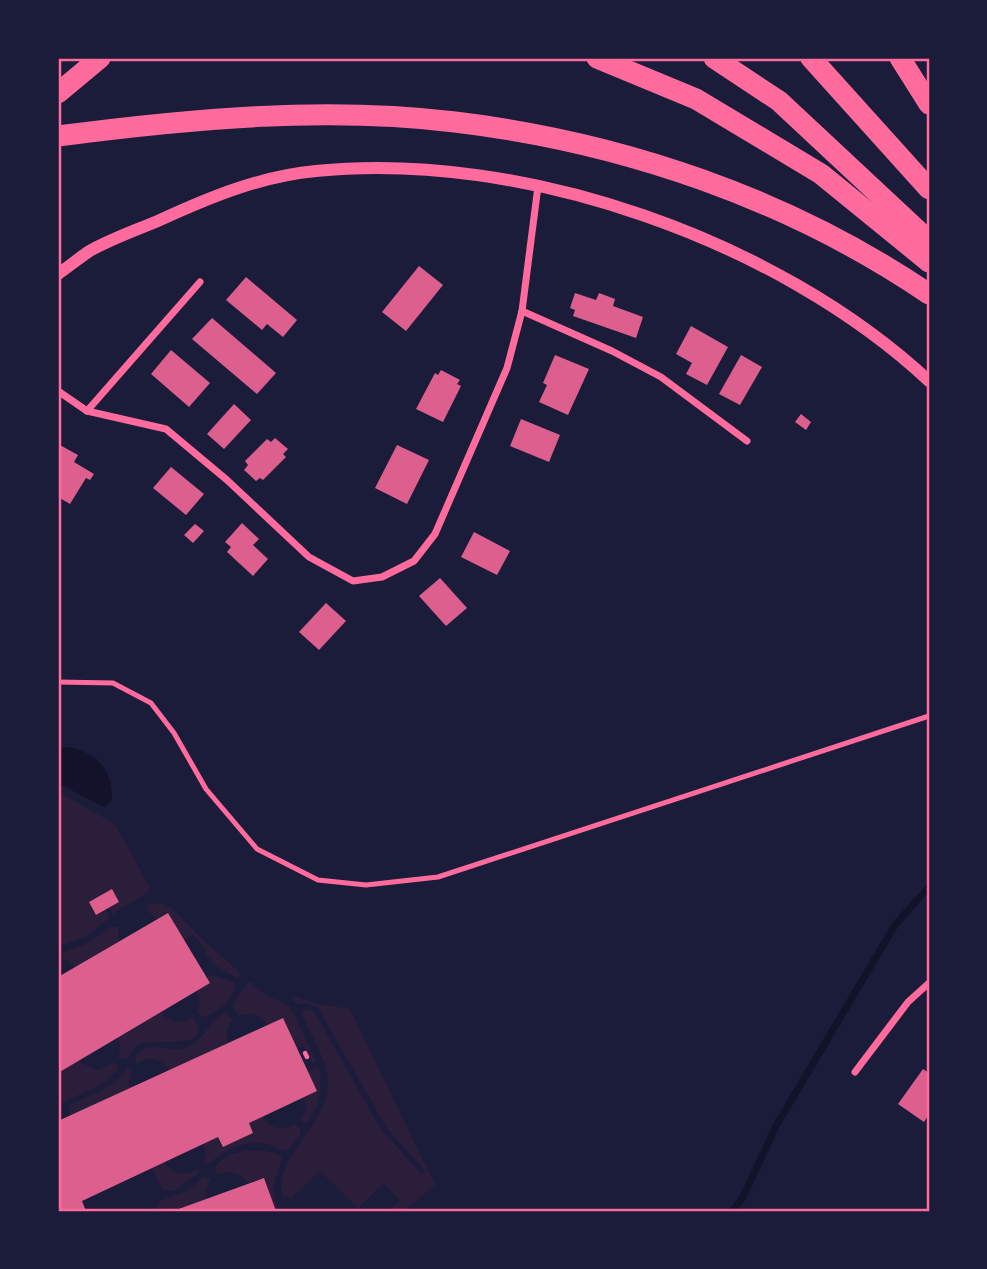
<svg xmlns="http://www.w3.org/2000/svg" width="987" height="1269" font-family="'DM Sans',sans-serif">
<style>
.green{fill:#2a1e3b}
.water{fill:#12122b}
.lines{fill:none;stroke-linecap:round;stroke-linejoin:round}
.stream{stroke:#12122b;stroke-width:7}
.building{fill:#dd5f8e}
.path{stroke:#ff6b9d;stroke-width:4.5}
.service{stroke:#ff6b9d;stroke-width:5}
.minor{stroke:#ff6b9d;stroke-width:7}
.tertiary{stroke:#ff6b9d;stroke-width:12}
.motorway{stroke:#ff6b9d;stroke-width:21}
.neatline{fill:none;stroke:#ff6b9d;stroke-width:2.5}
</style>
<rect width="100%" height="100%" fill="#1b1b3a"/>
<g class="green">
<path d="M 58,792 L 115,824 L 150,888 C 143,900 124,903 113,915 L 109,908 L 119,902 L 112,890 L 90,902 L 96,915 L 106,910 L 109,918 L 87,936 L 58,947 Z"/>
<path d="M 150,903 L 164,904 L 173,909 L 201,938 L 239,972 L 240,976 L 238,978 C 229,974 220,970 213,963 C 205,955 203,943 193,935 L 184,939 L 168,913 L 158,919 L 146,910 Z"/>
<path d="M 111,927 L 118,927 L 119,941 L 75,967 L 68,960 L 63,959 L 63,952 L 86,944 Z"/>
<path d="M 211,975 L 234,982 L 236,989 C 229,1001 216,1015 202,1017 L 197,1012 L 200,1004 L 196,990 L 209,983 L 207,977 Z"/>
<path d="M 251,982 L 264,994 L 290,1006 L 316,1061 L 312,1063 L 304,1046 L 297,1048 L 283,1018 L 268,1025 C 261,1015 250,1011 238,1016 L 233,1005 L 247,983 Z"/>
<path d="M 290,995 L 315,1003 L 350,1009 L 435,1185 L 404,1211 L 388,1211 L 400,1201 L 384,1183 L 358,1208 L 320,1171 L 292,1198 L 283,1197 C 271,1158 329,1124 328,1083 C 328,1061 311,1036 303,1016 L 302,1013 L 306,1009 L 313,1011 L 318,1018 L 380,1128 L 421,1174 L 425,1171 L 387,1128 L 318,1008 L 308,1003 L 296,1004 Z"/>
<path d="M 160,1012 C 170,1022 180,1026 193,1017 C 219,1053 150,1037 137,1045 C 133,1048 130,1055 127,1059 L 119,1057 L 120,1044 L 117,1038 Z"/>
<path d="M 224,1013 L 233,1019 L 227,1029 L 228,1043 L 169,1070 C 161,1057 149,1056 136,1064 L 136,1055 C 150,1039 171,1054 188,1047 C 205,1040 209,1020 224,1013 Z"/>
<path d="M 79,1060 L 84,1064 L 97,1070 L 115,1062 L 119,1069 L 104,1083 L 58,1105 L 58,1073 Z"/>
<path d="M 318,1066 C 324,1084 319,1111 306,1124 L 300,1120 L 307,1109 L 303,1098 L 317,1091 L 308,1072 Z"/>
<path d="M 128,1068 L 132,1069 L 129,1082 L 130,1088 L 70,1116 L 69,1106 C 91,1094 112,1089 128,1068 Z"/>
<path d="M 263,1116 C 271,1130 282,1131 295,1124 L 300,1128 L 301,1134 C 297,1138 292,1149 286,1150 C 281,1151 274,1146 270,1145 C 243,1139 228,1149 208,1164 L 203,1163 L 206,1156 L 203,1144 L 218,1137 L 223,1147 L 253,1133 L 249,1123 Z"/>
<path d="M 247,1150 L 272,1152 L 282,1157 L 273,1189 L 278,1211 L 276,1211 L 264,1178 L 248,1183 C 241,1173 229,1169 217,1175 L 215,1168 C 221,1156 235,1153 247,1150 Z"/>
<path d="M 165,1162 C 173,1176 186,1176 199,1168 L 200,1172 L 175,1190 L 163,1191 L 152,1168 Z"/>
<path d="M 204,1177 L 211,1179 L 206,1189 L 207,1199 L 172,1211 L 153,1211 L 162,1200 L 187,1191 Z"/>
</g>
<path class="water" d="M 69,747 C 97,753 113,770 112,800 L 104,807 L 58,783 L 58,749 Z"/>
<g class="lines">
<path class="stream" d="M 733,1211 L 743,1197 L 776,1126 L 895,925 L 929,887"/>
</g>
<g class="building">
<path d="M 419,266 L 443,285 L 406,331 L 382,312 Z"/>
<path d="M 246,277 L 297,320 L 283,337 L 267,324 L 262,330 L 226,300 Z"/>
<path d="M 575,293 L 596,300 L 599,293 L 615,299 L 613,306 L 643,317 L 636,338 L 573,316 L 575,310 L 570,308 Z"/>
<path d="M 212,318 L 276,373 L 257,394 L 192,339 Z"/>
<path d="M 691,326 L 728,347 L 707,385 L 686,374 L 692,363 L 676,354 Z"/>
<path d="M 171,350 L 210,383 L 189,407 L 151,374 Z"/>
<path d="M 555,355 L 589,369 L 568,415 L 539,402 L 547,385 L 543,383 Z"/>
<path d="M 741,355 L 762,367 L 740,405 L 719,394 Z"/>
<path d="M 441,370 L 460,380 L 457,384 L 461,386 L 443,422 L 416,409 L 435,373 L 438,375 Z"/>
<path d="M 234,404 L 251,420 L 224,449 L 207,434 Z"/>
<path d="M 801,414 L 811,422 L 806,430 L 795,422 Z"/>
<path d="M 521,419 L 560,435 L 549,462 L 510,446 Z"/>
<path d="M 275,438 L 288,449 L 283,454 L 286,457 L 263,480 L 260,478 L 256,481 L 244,470 L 248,465 L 245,461 L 267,439 L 271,442 Z"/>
<path d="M 58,444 L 78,455 L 74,462 L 94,474 L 90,480 L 86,478 L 70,504 L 58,497 Z"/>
<path d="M 397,445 L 429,460 L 407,504 L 375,488 Z"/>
<path d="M 171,467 L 204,494 L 186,515 L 153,488 Z"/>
<path d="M 242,523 L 259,539 L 253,545 L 268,559 L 253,576 L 227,552 L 231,547 L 225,542 Z"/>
<path d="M 195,524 L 204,531 L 193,543 L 184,535 Z"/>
<path d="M 474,532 L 510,551 L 497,575 L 461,557 Z"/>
<path d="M 440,578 L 467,608 L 446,626 L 419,596 Z"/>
<path d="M 326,603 L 346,621 L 319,650 L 299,632 Z"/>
<path d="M 112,889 L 119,902 L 96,915 L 89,902 Z"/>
<path d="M 168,913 L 210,983 L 58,1073 L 58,977 Z"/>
<path d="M 283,1018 L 317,1091 L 249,1123 L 253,1133 L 223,1147 L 218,1137 L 82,1201 L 86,1211 L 58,1211 L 58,1121 Z"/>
<path d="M 923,1069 L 929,1073 L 929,1114 L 924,1122 L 898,1104 Z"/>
<path d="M 264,1178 L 276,1211 L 173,1211 Z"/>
</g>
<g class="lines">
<path class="path" d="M 305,1053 L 307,1057"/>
<path class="service" d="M 58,682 L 113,683 L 151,703 L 174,733 L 206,789 L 257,849 L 318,880 L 366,885 L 438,877 L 929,716"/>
<g class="minor">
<path d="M 522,311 L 612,351 L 661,377 L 747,441"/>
<path d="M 58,391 L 87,411 L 166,429 L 227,480 L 309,557 L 353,581 L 382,577 L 414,561 L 435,534 L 507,368 L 522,311 L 538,186"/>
<path d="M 87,411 L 200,282"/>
<path d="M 855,1072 L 908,1002 L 929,983"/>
</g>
<path class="tertiary" d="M 58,274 C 68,267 78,259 88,252 C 110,239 137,230 160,220 C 210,197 261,176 316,171 C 522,150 778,240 929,381"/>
<g class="motorway">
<path d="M 597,58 L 696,99 L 821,174 L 929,262"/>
<path d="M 714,58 L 779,101 L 929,241"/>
<path d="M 811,58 L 929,189"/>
<path d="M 900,58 L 929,104"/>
<path d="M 58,93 L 100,58"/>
<path d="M 58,136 C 187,119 324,106 455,122 C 623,142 789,199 929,294"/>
</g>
</g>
<rect width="987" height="1269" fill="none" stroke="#1b1b3a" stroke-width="119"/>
<rect x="60" y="60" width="868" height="1150" class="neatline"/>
</svg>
